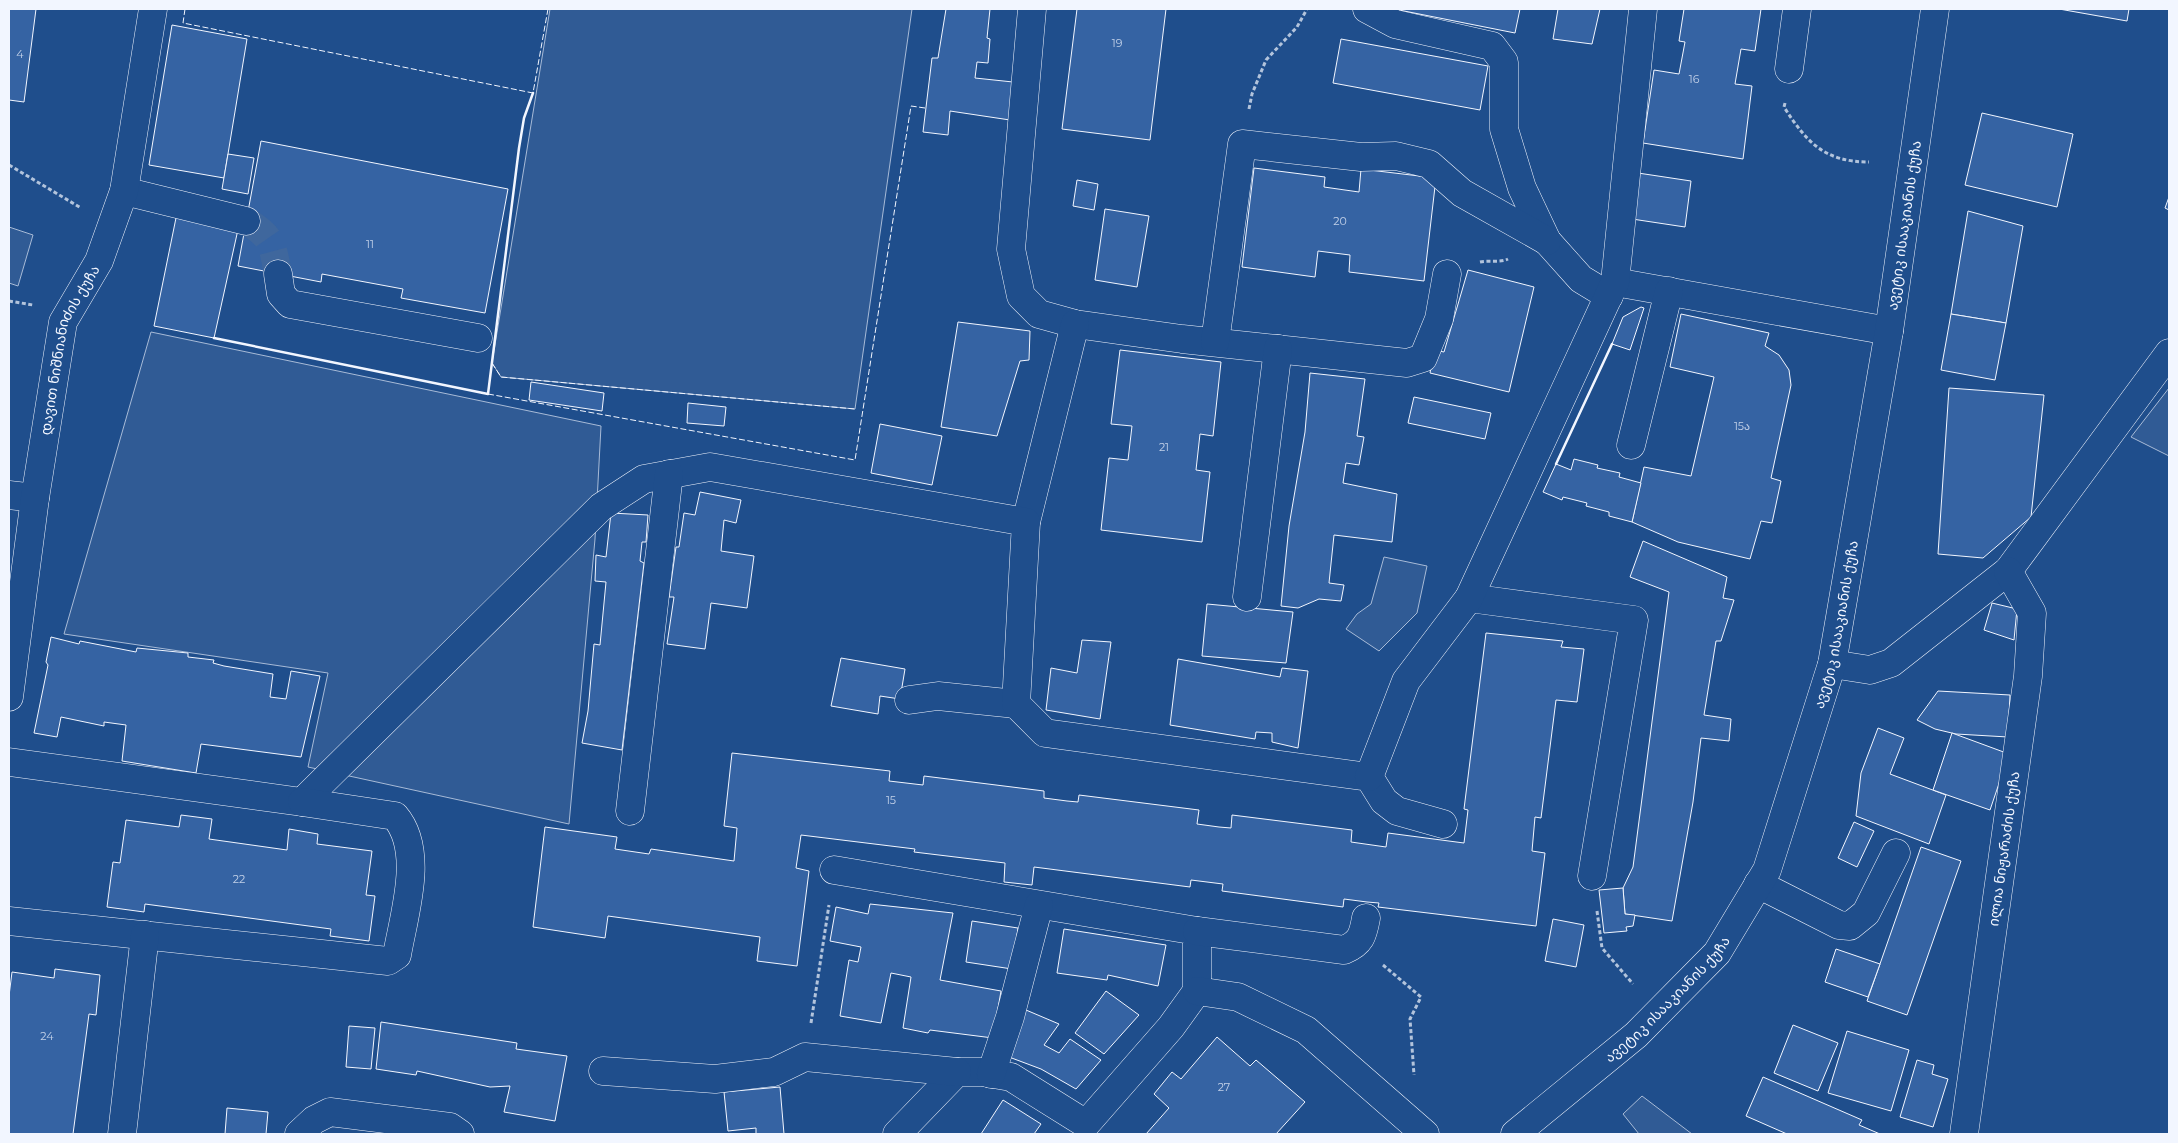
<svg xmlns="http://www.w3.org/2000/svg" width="2178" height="1143" font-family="Montserrat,'Noto Sans Georgian',sans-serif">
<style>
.built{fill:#305b95;stroke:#a8bbd7}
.building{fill:#3563a3;stroke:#f2f6ff}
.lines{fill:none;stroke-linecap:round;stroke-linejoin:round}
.minor-tunnel{stroke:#3f679d;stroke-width:28;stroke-dasharray:28 14;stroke-linecap:butt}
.minor-casing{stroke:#f2f6ff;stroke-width:29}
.major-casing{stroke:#f2f6ff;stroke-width:29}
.path{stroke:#b3c4dc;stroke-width:3;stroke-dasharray:4 2.5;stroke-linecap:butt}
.minor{stroke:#1f4e8c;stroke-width:28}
.major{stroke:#1f4e8c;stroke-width:28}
.fence{stroke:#f2f6ff;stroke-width:1;stroke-dasharray:6 2.5;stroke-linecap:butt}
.wall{stroke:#f2f6ff;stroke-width:2.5}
.labels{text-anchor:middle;stroke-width:4;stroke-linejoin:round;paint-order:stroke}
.number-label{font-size:11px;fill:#c3d1e8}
.street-label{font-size:14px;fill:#f2f6ff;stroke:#1f4e8c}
</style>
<rect width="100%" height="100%" fill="#1f4e8c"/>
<g class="built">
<path d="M 550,9 L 912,9 L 855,409 L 501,377 L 492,363 Z"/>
<path d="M 9,227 L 33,235 L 18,286 L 9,283 Z"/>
<path d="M 151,332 L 601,426 L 595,539 L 569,824 L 308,767 L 328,673 L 64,634 Z"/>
<path d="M 2169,388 L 2169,456 L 2131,437 Z"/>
<path d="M 1384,557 L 1427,566 L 1417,613 L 1379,651 L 1346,629 L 1357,614 L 1371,604 Z"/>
<path d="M 1642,1096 L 1692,1134 L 1639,1134 L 1623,1114 Z"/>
</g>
<g class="building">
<path d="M 9,9 L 36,9 L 24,102 L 9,100 Z"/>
<path d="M 946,9 L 990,9 L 987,38 L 990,39 L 988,63 L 977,62 L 975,78 L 1013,82 L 1010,120 L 950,111 L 948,135 L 923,132 L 932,58 L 938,58 Z"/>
<path d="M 1077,9 L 1166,9 L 1150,140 L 1062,129 Z"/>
<path d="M 1394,9 L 1520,9 L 1515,33 Z"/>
<path d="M 1558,9 L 1600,9 L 1592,44 L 1553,39 Z"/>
<path d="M 1684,9 L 1761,9 L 1755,51 L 1741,49 L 1735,84 L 1752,86 L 1743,159 L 1643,143 L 1654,70 L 1679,74 L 1685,42 L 1679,41 Z"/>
<path d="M 2059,9 L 2129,9 L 2127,21 Z"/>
<path d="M 172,25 L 247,39 L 224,178 L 149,165 Z"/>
<path d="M 1341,39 L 1488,66 L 1480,110 L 1333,83 Z"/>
<path d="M 1982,113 L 2073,134 L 2057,207 L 1965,185 Z"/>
<path d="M 261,141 L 508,189 L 485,313 L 401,298 L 403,289 L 322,274 L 321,282 L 238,266 Z"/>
<path d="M 228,154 L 254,158 L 248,194 L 222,189 Z"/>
<path d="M 1254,168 L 1325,177 L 1324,187 L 1359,192 L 1361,169 L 1436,178 L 1424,281 L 1349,272 L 1350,255 L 1318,251 L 1315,277 L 1242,267 Z"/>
<path d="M 1638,173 L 1691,181 L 1685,227 L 1632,219 Z"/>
<path d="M 1077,180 L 1098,184 L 1094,210 L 1073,206 Z"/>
<path d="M 2169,197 L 2169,210 L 2165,208 Z"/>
<path d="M 1105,209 L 1149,216 L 1137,287 L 1095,280 Z"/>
<path d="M 1968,211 L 2023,226 L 2006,323 L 1951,314 Z"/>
<path d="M 177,213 L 239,225 L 214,338 L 154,326 Z"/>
<path d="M 1468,270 L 1534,287 L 1509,392 L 1430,373 L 1434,350 L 1444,352 Z"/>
<path d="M 1641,307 L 1644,308 L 1630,350 L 1612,344 L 1623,317 Z"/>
<path d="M 1681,314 L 1769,333 L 1765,346 L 1779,355 L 1789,370 L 1791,385 L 1771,478 L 1781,481 L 1772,523 L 1761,521 L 1750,559 L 1678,542 L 1632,522 L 1644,467 L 1691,476 L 1714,377 L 1670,367 Z"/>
<path d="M 1951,314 L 2006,323 L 1995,380 L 1941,370 Z"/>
<path d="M 958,322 L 1030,331 L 1029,360 L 1020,361 L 997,436 L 941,427 Z"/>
<path d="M 1120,350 L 1221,362 L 1213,436 L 1200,434 L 1196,470 L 1210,472 L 1202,542 L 1101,530 L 1109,458 L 1128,460 L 1132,426 L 1111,424 Z"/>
<path d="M 1310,373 L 1365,379 L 1357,436 L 1364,437 L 1359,465 L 1346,463 L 1343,483 L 1397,494 L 1392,542 L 1334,535 L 1329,583 L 1344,585 L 1341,601 L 1319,599 L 1298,608 L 1281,606 L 1289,526 L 1305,432 Z"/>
<path d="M 531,382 L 604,393 L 602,411 L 529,400 Z"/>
<path d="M 1949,388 L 2044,395 L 2031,517 L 1983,558 L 1938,554 Z"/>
<path d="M 1414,397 L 1491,413 L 1485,439 L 1408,423 Z"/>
<path d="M 688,403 L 726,407 L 724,426 L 687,423 Z"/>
<path d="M 880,424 L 942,436 L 932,485 L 871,473 Z"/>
<path d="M 1574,459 L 1598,465 L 1597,468 L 1620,473 L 1619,477 L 1641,483 L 1632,522 L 1609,516 L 1609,512 L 1586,506 L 1587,503 L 1563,497 L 1562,500 L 1543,492 L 1556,464 L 1571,470 Z"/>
<path d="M 700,492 L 741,500 L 736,523 L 724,520 L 721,551 L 754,556 L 747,608 L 711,603 L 705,649 L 667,644 L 674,597 L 669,597 L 676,547 L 679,547 L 684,513 L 695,515 Z"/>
<path d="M 611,513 L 648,515 L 646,542 L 642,542 L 640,561 L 644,563 L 622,750 L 582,743 L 588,711 L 594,644 L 600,645 L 606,582 L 595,581 L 596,555 L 606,557 Z"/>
<path d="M 1643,541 L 1727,577 L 1723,598 L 1734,600 L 1721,641 L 1716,641 L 1704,715 L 1731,719 L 1729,741 L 1701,738 L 1693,802 L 1672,921 L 1625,914 L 1623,888 L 1633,867 L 1669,592 L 1630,577 Z"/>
<path d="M 1992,603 L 2017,609 L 2014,640 L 1984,630 Z"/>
<path d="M 1207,604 L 1293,612 L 1286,663 L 1202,656 Z"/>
<path d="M 1486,633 L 1563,641 L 1561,647 L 1584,649 L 1577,702 L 1556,700 L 1541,818 L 1535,817 L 1532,851 L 1545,853 L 1536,926 L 1378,907 L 1379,903 L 1367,902 L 1344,899 L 1343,907 L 1222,891 L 1223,884 L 1191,880 L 1190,887 L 1034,867 L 1032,885 L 1004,882 L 1005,863 L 914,852 L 915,849 L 801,835 L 796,868 L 809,871 L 797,966 L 757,961 L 760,937 L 608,916 L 605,938 L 533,927 L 545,827 L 617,837 L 615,849 L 649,854 L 651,849 L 734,861 L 737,828 L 724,826 L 732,753 L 890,771 L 889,781 L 923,785 L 924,776 L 1044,791 L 1044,798 L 1067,801 L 1078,802 L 1079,795 L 1199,810 L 1197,824 L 1219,827 L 1231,828 L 1232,815 L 1352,830 L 1351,842 L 1386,847 L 1388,833 L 1464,843 L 1468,810 L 1464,809 Z"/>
<path d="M 51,637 L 79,644 L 80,641 L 136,652 L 137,648 L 188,653 L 188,657 L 214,660 L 213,663 L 224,666 L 273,674 L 270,697 L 286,699 L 291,671 L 320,676 L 301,757 L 201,744 L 196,773 L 122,761 L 126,725 L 104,722 L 104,726 L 61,717 L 57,737 L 34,733 L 48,665 L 46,662 Z"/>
<path d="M 1082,640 L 1111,642 L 1100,719 L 1046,710 L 1051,668 L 1077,673 Z"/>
<path d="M 841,658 L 905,669 L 900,699 L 880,696 L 878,714 L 831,706 Z"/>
<path d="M 1178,659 L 1280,677 L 1282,668 L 1308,671 L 1298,748 L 1272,742 L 1272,733 L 1256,732 L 1255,739 L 1170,725 Z"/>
<path d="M 1938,691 L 2010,695 L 2008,737 L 1956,734 L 1935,729 L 1917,720 Z"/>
<path d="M 1878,728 L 1904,738 L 1890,774 L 1946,795 L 1929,844 L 1856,816 L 1861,773 Z"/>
<path d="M 1952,733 L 2009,754 L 1990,810 L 1933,790 Z"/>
<path d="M 181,815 L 212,819 L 209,839 L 287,850 L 289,829 L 318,834 L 317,844 L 372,851 L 366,895 L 375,896 L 369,941 L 330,936 L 331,929 L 145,904 L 144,912 L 107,907 L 113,862 L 120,863 L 126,820 L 179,827 Z"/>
<path d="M 1854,822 L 1874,831 L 1857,867 L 1838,858 Z"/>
<path d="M 1921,847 L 1961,861 L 1907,1015 L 1867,1001 Z"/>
<path d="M 1623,888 L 1625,914 L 1635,915 L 1633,926 L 1626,927 L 1627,931 L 1604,933 L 1599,890 Z"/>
<path d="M 870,904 L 953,913 L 940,980 L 1001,991 L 993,1038 L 930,1030 L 928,1033 L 903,1028 L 911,977 L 891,973 L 881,1023 L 840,1016 L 849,960 L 858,962 L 861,947 L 830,941 L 836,907 L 868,914 Z"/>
<path d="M 1553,919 L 1584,925 L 1576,967 L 1545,961 Z"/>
<path d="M 972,921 L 1018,928 L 1012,969 L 966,962 Z"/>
<path d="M 1064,929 L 1166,945 L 1158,986 L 1108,975 L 1107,980 L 1057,973 Z"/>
<path d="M 1836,949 L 1880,964 L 1868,997 L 1825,982 Z"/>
<path d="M 55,969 L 100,975 L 96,1015 L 89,1014 L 73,1134 L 9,1134 L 9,996 L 12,972 L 54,978 Z"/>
<path d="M 1106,991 L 1139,1015 L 1104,1054 L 1075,1033 Z"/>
<path d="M 1026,1010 L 1059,1024 L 1044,1045 L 1059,1053 L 1070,1039 L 1101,1060 L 1076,1089 L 1041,1069 L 1009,1057 Z"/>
<path d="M 381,1022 L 517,1043 L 516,1049 L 567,1056 L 555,1121 L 504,1112 L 510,1086 L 490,1087 L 417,1071 L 416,1075 L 376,1069 Z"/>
<path d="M 1793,1025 L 1838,1043 L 1818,1091 L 1774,1073 Z"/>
<path d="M 349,1026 L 375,1028 L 371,1069 L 346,1067 Z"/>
<path d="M 1847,1031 L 1909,1050 L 1891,1111 L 1828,1093 Z"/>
<path d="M 1217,1037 L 1250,1066 L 1256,1060 L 1305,1102 L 1276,1134 L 1146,1134 L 1169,1108 L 1154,1094 L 1172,1072 L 1181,1079 Z"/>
<path d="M 1917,1060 L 1934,1065 L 1932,1074 L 1948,1079 L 1933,1127 L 1900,1117 Z"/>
<path d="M 1763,1077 L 1862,1120 L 1859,1125 L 1880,1134 L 1787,1134 L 1746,1116 Z"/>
<path d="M 780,1087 L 784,1134 L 756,1134 L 756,1128 L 728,1131 L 724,1092 Z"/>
<path d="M 1003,1100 L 1041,1124 L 1034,1134 L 981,1134 Z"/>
<path d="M 227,1108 L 268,1112 L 266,1134 L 225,1134 Z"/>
</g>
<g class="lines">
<path class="minor-tunnel" d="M 246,221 C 273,237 272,244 278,274"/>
<g class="minor-casing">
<g id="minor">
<path d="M 1032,9 L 1011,249 L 1021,296 L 1039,314 L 1075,324 L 1182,339 L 1407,363 L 1423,358 L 1439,319 L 1447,274"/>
<path d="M 1367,9 L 1395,24 L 1492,46 L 1504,62 L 1504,129 L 1522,188 L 1547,241 L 1581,279 L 1609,296"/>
<path d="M 1789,69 L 1797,9"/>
<path d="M 124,191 L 246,221"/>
<path d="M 278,274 L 281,294 L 290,304 L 478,338"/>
<path d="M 1615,282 L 1889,331"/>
<path d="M 1215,342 L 1242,144 L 1361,157 L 1396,156 L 1429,164 L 1462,193 L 1547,241"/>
<path d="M 1631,445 L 1669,291"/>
<path d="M 9,495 L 35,498"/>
<path d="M 1026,522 L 1075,324"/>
<path d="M 1247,597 L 1278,349"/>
<path d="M 1469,598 L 1634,620 L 1592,876"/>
<path d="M 1832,664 L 1870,670 L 1891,663 L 2008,571 L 2169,353"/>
<path id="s1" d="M 9,697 L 35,498 L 63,322 L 99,261 L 124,191 L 153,9"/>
<path d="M 909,700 L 938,696 L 1016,704"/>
<path d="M 9,762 L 302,802 L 601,507 L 644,479 L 710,467 L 1026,522 L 1016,704 L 1045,733 L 1369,777 L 1384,801 L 1397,811 L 1443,824"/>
<path d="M 1369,777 L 1406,681 L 1469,598 L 1615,282 L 1643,9"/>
<path d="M 630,811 L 669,474"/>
<path d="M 834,870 L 1197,931 L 1197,991 L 1171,1027 L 1086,1124 L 1011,1077 L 982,1072 L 957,1072 L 897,1134"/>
<path d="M 1758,884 L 1839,925 L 1850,926 L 1866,913 L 1896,853"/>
<path d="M 9,921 L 388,961 L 397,955 C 404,914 425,851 395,816 L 302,802"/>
<path d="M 1197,931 L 1344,950 C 1361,943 1363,935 1366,918"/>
<path d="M 1197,991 L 1238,997 L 1306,1030 L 1425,1134"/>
<path d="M 603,1071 L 715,1079 L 774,1072 L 805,1057 L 957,1072"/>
<path d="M 991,1074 L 1010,1017 L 1039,905"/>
<path d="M 122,1134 L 145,935"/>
<path d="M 299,1134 L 314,1120 L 330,1112 L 450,1127 L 460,1134"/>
<path id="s2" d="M 1964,1134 L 2028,676 L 2032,613 L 2008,571"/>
</g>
</g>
<g class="major-casing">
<g id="major">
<path id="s3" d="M 1515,1134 L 1636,1035 L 1717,953 L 1767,870 L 1832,664 L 1889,331 L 1935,9"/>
</g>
</g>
<g class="path">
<path d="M 1785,103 L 1784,107 C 1807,143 1825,162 1869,162"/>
<path d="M 1249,109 L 1252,94 L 1266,60 L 1297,27 L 1307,9"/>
<path d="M 9,165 L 81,208"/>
<path d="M 1480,262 C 1489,260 1500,263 1508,259"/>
<path d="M 9,301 L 33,305"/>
<path d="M 1597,911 L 1602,948 L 1633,984"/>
<path d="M 1383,965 L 1421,997 L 1410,1019 L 1414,1075"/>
<path d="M 811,1023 L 829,905"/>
</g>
<use href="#minor" class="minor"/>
<use href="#major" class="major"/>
<g class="fence">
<path d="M 185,9 L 183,23 L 533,93 L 548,9"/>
<path d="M 492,363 L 501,377 L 855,409"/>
<path d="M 488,394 L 855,460 L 911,106 L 925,108"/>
</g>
<g class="wall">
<path d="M 214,338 L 488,394 L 519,148 L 524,118 L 533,93"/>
<path d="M 1556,464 L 1612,344"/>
</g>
</g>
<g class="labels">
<g class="number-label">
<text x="1117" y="47">19</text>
<text x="20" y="58">4</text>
<text x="1694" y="83">16</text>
<text x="1340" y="225">20</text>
<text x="370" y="248">11</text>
<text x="1742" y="430">15ა</text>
<text x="1164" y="451">21</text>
<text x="891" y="804">15</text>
<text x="239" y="883">22</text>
<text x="47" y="1040">24</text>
<text x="1224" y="1091">27</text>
</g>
<g class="street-label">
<text dy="5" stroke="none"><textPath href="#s3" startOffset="1029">ავეტიკ ისააკიანის ქუჩა</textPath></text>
<text dy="5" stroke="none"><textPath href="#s1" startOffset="354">დავით ნიშნიანიძის ქუჩა</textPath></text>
<text dy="5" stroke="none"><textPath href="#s3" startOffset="624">ავეტიკ ისააკიანის ქუჩა</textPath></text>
<text dy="5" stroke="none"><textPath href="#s2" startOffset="288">ილია ნიჟარაძის ქუჩა</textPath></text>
<text dy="5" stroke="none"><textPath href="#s3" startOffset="204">ავეტიკ ისააკიანის ქუჩა</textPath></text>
</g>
</g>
<rect width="2178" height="1143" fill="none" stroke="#f2f6ff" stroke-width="20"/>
</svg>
